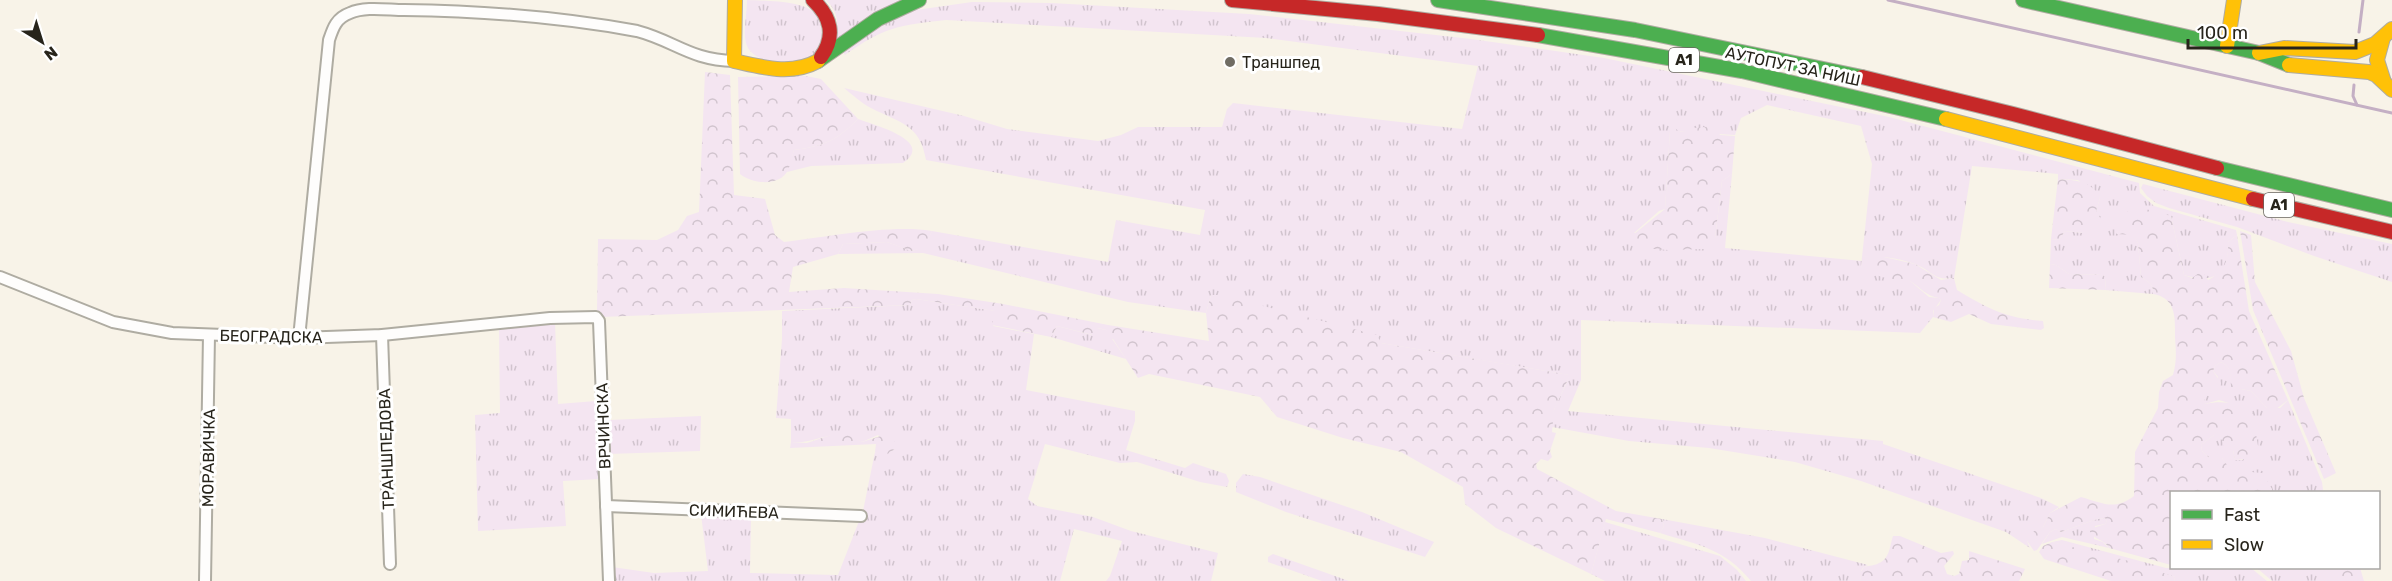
<svg xmlns="http://www.w3.org/2000/svg" width="2392" height="581" font-family="Rubik,sans-serif">
<style>
.grass{fill:url(#grass-tufts)}
.forest{fill:url(#forest-crowns)}
.lines{fill:none;stroke-linecap:round;stroke-linejoin:round}
.stream{stroke:#c4afc4;stroke-width:3}
.street-casing{stroke:#afaca2;stroke-width:14}
.fast-casing{stroke:#afaca2;stroke-width:16}
.slow-casing{stroke:#afaca2;stroke-width:16}
.jam-casing{stroke:#afaca2;stroke-width:16}
.street{stroke:#fefdfc;stroke-width:10}
.fast{stroke:#4caf50;stroke-width:14}
.slow{stroke:#ffc107;stroke-width:14}
.jam{stroke:#c62828;stroke-width:14}
.poi-dot{fill:#706c63;stroke:#fff;stroke-width:2}
.labels{text-anchor:middle;stroke-width:6;stroke-linejoin:round;paint-order:stroke}
.shield{fill:#fff;stroke:#68665f;stroke-width:1.5}
.shield-label{font-size:15px;font-weight:bold;fill:#27241b}
.poi-label{font-size:16px;fill:#27241b;stroke:#fff;text-anchor:start}
.street-label{font-size:16px;fill:#27241b;stroke:#fff}
</style>
<defs>
<pattern id="grass-tufts" width="24" height="20" patternUnits="userSpaceOnUse" patternTransform="scale(1.5)"><rect width="24" height="20" fill="#f4e5f1"/><path d="M3 7l-1-3M5 7V3M7 7l1-3M15 17l-1-3M17 17v-4M19 17l1-3" fill="none" stroke="#d1c4ce"/></pattern>
<pattern id="forest-crowns" width="20" height="18" patternUnits="userSpaceOnUse" patternTransform="scale(1.5)"><rect width="20" height="18" fill="#f4e5f1"/><path d="M2 6a3 3 0 1 1 6 0M12 15a3 3 0 1 1 6 0" fill="none" stroke="#d1c4ce"/></pattern>
</defs>
<rect width="100%" height="100%" fill="#f8f3e8"/>
<g class="grass">
<path d="M 747,0 C 767,1 808,0 818,17 C 821,24 821,32 823,40 C 820,45 817,52 812,56 C 799,69 751,65 746,43 C 743,31 747,13 747,0 Z"/>
<path d="M 826,0 L 899,0 L 834,45 C 838,28 841,14 826,0 Z"/>
<path d="M 972,2 L 1051,3 L 1249,14 L 1471,39 L 1604,58 L 1889,117 L 2139,183 L 2140,193 L 2154,206 L 2236,230 L 2237,235 L 2228,242 C 2230,275 2214,284 2184,275 L 2171,216 L 2117,234 L 2133,234 L 2138,243 L 2141,277 C 2149,282 2154,285 2153,294 L 2105,290 L 2106,279 L 2103,275 L 2069,274 L 2056,265 L 2050,264 L 2051,239 L 2059,240 L 2065,231 L 2083,233 L 2096,211 L 2100,198 L 2078,180 L 2058,179 L 2058,174 L 1972,166 L 1954,278 C 1934,281 1932,271 1915,264 C 1899,258 1878,255 1862,257 L 1872,164 L 1861,126 L 1767,105 L 1741,118 L 1735,135 L 1670,131 L 1665,209 L 1659,211 L 1634,233 L 1715,238 L 1722,181 L 1732,174 L 1725,248 L 1862,261 L 1861,267 L 1909,280 L 1929,297 L 1939,298 L 1941,300 L 1933,311 L 1933,317 L 1920,333 L 1581,320 L 1581,380 L 1568,411 L 1883,441 L 1883,444 L 2041,498 L 2059,507 L 2050,513 L 2043,527 L 2027,541 L 2030,548 L 2006,532 L 1861,481 L 1795,462 L 1709,448 L 1629,441 L 1552,427 C 1550,407 1565,393 1569,375 L 1381,343 L 1211,295 L 1206,313 L 1128,302 L 923,253 L 838,254 L 843,244 L 887,242 L 912,251 L 924,247 L 932,231 L 1108,262 L 1116,220 L 1200,235 L 1205,210 L 926,160 C 920,124 900,123 871,108 C 861,103 853,95 844,88 L 964,116 L 1007,129 L 1098,141 L 1121,135 L 1138,127 L 1222,127 L 1227,109 L 1233,103 L 1462,129 L 1478,66 L 1266,38 L 946,20 C 899,25 884,27 845,55 L 843,52 L 865,33 L 916,10 Z"/>
<path d="M 858,119 C 871,124 937,141 903,163 L 811,166 L 787,172 L 794,150 C 824,146 836,141 858,119 Z"/>
<path d="M 2143,184 L 2288,222 L 2392,244 L 2392,282 L 2314,256 L 2237,227 L 2169,208 L 2156,203 L 2147,196 L 2141,188 Z"/>
<path d="M 916,299 L 996,311 L 993,326 L 1034,334 L 1026,390 L 1135,411 L 1135,421 L 1126,450 L 1185,468 L 1193,463 L 1226,474 L 1229,481 L 1227,487 L 1200,482 L 1137,462 L 1120,463 L 1045,444 L 1028,499 L 1037,506 L 1093,517 L 1131,531 L 1218,553 L 1211,581 L 1106,581 L 1110,576 L 1122,541 L 1074,529 L 1060,581 L 612,581 L 612,567 L 654,573 L 708,571 L 701,514 L 751,517 L 750,573 L 838,575 L 863,511 L 875,452 L 883,456 L 895,449 L 878,435 L 862,442 C 834,424 822,444 791,442 L 791,419 L 776,418 L 782,339 L 782,311 L 910,305 L 912,300 Z"/>
<path d="M 555,322 L 558,404 L 596,401 L 600,479 L 563,481 L 566,526 L 478,531 L 475,415 L 500,413 L 499,329 Z"/>
<path d="M 1057,326 L 1092,335 L 1097,328 L 1106,330 L 1126,359 L 1051,337 Z"/>
<path d="M 2221,362 C 2232,367 2231,376 2231,387 L 2251,391 L 2267,408 L 2280,408 L 2288,400 L 2322,482 L 2323,490 L 2319,492 L 2271,492 L 2272,489 L 2232,473 L 2222,458 L 2209,458 L 2202,451 L 2201,445 L 2214,435 L 2220,435 L 2233,450 L 2235,460 L 2243,460 L 2232,404 L 2219,400 L 2205,404 L 2203,400 L 2218,377 L 2213,371 L 2215,366 Z"/>
<path d="M 701,416 L 700,451 L 608,454 L 609,420 Z"/>
<path d="M 1243,474 L 1260,477 L 1362,512 L 1434,542 L 1425,557 L 1286,512 L 1236,492 L 1236,483 Z"/>
<path d="M 2105,518 L 2107,521 L 2105,524 L 2095,526 L 2094,539 L 2103,542 L 2109,548 L 2062,537 L 2042,544 L 2050,532 L 2056,529 L 2061,532 L 2097,519 Z"/>
<path d="M 1662,519 L 1765,538 L 1868,565 C 1860,568 1860,573 1861,581 L 1751,581 C 1724,548 1698,545 1660,533 L 1664,526 Z"/>
<path d="M 1605,522 L 1720,556 L 1737,570 L 1746,581 L 1605,581 L 1591,574 Z"/>
<path d="M 2062,540 L 2166,568 L 2251,568 L 2267,581 L 2174,581 L 2175,577 L 2052,542 Z"/>
<path d="M 1273,554 L 1349,581 L 1322,581 L 1268,562 L 1268,557 Z"/>
<path d="M 2257,568 L 2328,568 L 2328,581 L 2272,581 Z"/>
</g>
<g class="forest">
<path d="M 705,72 L 730,75 L 734,195 L 765,199 L 775,235 L 784,242 C 826,237 892,224 932,231 L 924,248 L 911,251 L 887,242 L 843,244 L 838,254 L 793,267 L 789,292 L 844,288 L 938,294 L 1003,304 L 1108,325 L 1209,341 L 1206,313 L 1211,295 L 1220,295 L 1377,335 L 1381,343 L 1570,375 L 1554,410 L 1552,432 L 1556,433 L 1550,451 L 1552,457 L 1548,461 L 1541,459 L 1536,464 L 1537,469 L 1616,511 L 1662,519 L 1664,526 L 1660,533 L 1606,519 L 1591,574 L 1496,528 L 1465,504 L 1463,487 L 1401,452 L 1343,438 L 1277,417 L 1260,397 L 1149,374 L 1138,378 L 1113,339 L 1107,338 L 1106,330 L 1098,328 L 1093,335 L 1057,326 L 1051,337 L 992,325 L 995,311 L 916,299 L 912,300 L 910,305 L 601,317 L 597,312 L 598,239 L 657,240 L 678,230 L 687,216 L 699,212 Z"/>
<path d="M 806,76 L 821,79 L 858,119 C 836,141 824,146 794,150 C 792,156 791,164 788,170 C 780,187 752,184 740,174 L 738,77 Z"/>
<path d="M 1715,126 L 1720,135 L 1735,136 L 1732,174 L 1722,181 L 1715,238 L 1707,249 L 1668,250 L 1642,248 L 1636,241 L 1634,234 L 1665,209 L 1670,131 L 1674,128 L 1681,132 L 1689,132 L 1694,128 Z"/>
<path d="M 2058,179 C 2076,180 2092,181 2100,198 L 2096,211 L 2102,221 L 2100,221 L 2096,230 L 2083,233 L 2065,231 L 2059,240 L 2051,239 Z"/>
<path d="M 2142,208 L 2171,216 L 2184,275 L 2192,278 L 2199,273 L 2204,274 L 2208,280 C 2225,272 2229,259 2228,242 L 2237,235 L 2249,311 L 2288,400 L 2275,410 L 2267,408 L 2251,391 L 2241,389 L 2236,393 L 2232,392 C 2229,380 2234,368 2221,362 L 2215,366 L 2213,371 L 2221,383 L 2219,391 L 2207,396 L 2204,400 L 2205,404 C 2220,400 2231,404 2246,403 L 2252,410 L 2258,446 C 2252,456 2247,460 2235,460 L 2233,450 L 2224,446 L 2220,435 L 2214,435 L 2201,445 L 2202,451 L 2209,458 L 2222,458 L 2233,473 L 2239,474 L 2240,468 L 2243,466 L 2251,472 L 2262,473 L 2272,489 L 2271,492 L 2172,492 L 2171,565 L 2109,548 C 2105,540 2095,540 2090,532 L 2090,529 L 2105,524 L 2107,521 L 2105,518 L 2097,519 L 2061,532 L 2056,529 L 2050,532 L 2037,550 L 2034,551 L 2027,541 C 2030,533 2036,529 2043,527 L 2050,513 L 2081,497 C 2103,503 2114,511 2134,496 L 2135,452 L 2158,408 L 2159,392 L 2163,381 L 2173,375 C 2177,361 2176,351 2175,337 C 2175,319 2177,298 2153,294 C 2154,285 2149,282 2141,277 L 2138,243 L 2133,235 L 2117,234 L 2115,232 C 2118,211 2123,213 2142,208 Z"/>
<path d="M 2240,231 L 2251,235 L 2255,282 L 2291,351 L 2304,398 L 2336,473 L 2324,479 L 2253,310 Z"/>
<path d="M 1875,255 L 1915,264 L 1941,280 L 1954,278 L 1957,290 C 1989,309 2005,318 2043,321 L 2044,328 L 2041,330 L 1991,324 L 1969,314 L 1951,322 L 1933,317 L 1934,308 L 1939,305 L 1941,300 L 1939,298 C 1926,296 1921,288 1910,281 C 1904,278 1898,280 1892,279 C 1882,278 1869,273 1861,267 L 1862,257 Z"/>
<path d="M 2050,264 L 2056,265 L 2069,274 L 2103,275 L 2106,278 L 2105,290 L 2049,288 Z"/>
<path d="M 837,433 L 850,434 L 862,442 L 887,434 C 894,437 896,440 895,449 L 883,457 L 875,452 L 876,444 L 790,448 L 791,442 L 807,443 Z"/>
<path d="M 1893,536 L 1900,536 L 1941,553 L 1953,551 L 1954,554 L 1944,566 L 1947,574 L 1954,576 L 1959,574 L 1962,561 L 1969,560 L 1969,551 L 2025,569 L 2019,581 L 1861,581 L 1860,573 L 1864,567 C 1869,565 1875,566 1879,563 C 1890,559 1890,544 1893,536 Z"/>
<path d="M 2052,542 L 2129,561 L 2175,577 L 2174,581 L 2111,581 L 2044,559 L 2039,552 L 2043,546 Z"/>
<path d="M 2328,568 L 2360,568 L 2364,581 L 2328,581 Z"/>
</g>
<g class="lines">
<g class="stream">
<path d="M 1888,0 L 2392,113"/>
<path d="M 2359,32 L 2363,0"/>
<path d="M 2354,85 L 2353,96 L 2357,105"/>
</g>
<g class="street-casing">
<g id="street">
<path d="M 0,277 L 113,322 L 172,333 L 299,338 L 382,335 L 550,318 L 596,317 L 599,321 L 609,581"/>
<path d="M 382,335 L 390,564"/>
<path d="M 299,338 L 329,40 C 333,28 336,18 350,13 C 365,6 388,10 404,10 C 482,11 561,17 637,31 C 675,41 690,60 734,61"/>
<path d="M 606,506 L 861,516"/>
<path d="M 205,581 L 209,335"/>
</g>
</g>
<g class="fast-casing">
<g id="fast">
<path d="M 1438,0 L 1635,30 L 1862,77"/>
<path d="M 2023,0 L 2259,53 L 2289,65"/>
<path d="M 1538,35 L 1742,71 L 1946,119"/>
<path d="M 818,61 L 878,19 L 919,0"/>
<path d="M 2217,168 L 2392,210"/>
</g>
</g>
<g class="slow-casing">
<g id="slow">
<path d="M 735,0 L 734,61 C 762,67 791,76 818,61"/>
<path d="M 2383,38 L 2377,60 L 2384,82"/>
<path d="M 2227,46 L 2234,0"/>
<path d="M 2259,53 L 2284,48 L 2355,52 L 2375,44 L 2392,29"/>
<path d="M 2289,65 L 2369,72 L 2376,75 L 2392,90"/>
<path d="M 1946,119 L 2253,199"/>
</g>
</g>
<g class="jam-casing">
<g id="jam">
<path d="M 813,0 C 831,17 836,36 821,57"/>
<path d="M 1232,0 L 1378,14 L 1538,35"/>
<path d="M 1862,77 L 2013,114 L 2217,168"/>
<path d="M 2253,199 L 2392,232"/>
</g>
</g>
<use href="#street" class="street"/>
<use href="#fast" class="fast"/>
<use href="#slow" class="slow"/>
<use href="#jam" class="jam"/>
</g>
<circle class="poi-dot" cx="1230" cy="62" r="6"/>
<g class="labels">
<g class="shield">
<rect x="1669" y="48" width="30" height="24" rx="4.5"/>
<rect x="2264" y="193" width="30" height="24" rx="4.5"/>
</g>
<g class="shield-label">
<text x="1684" y="65">A1</text>
<text x="2279" y="210">A1</text>
</g>
<g class="poi-label">
<text x="1242" y="68">Траншпед</text>
</g>
<g class="street-label">
<text transform="translate(1793 66) rotate(12)" y="6">АУТОПУТ ЗА НИШ</text>
<text transform="translate(271 336) rotate(1)" y="6">БЕОГРАДСКА</text>
<text transform="translate(603 426) rotate(-92)" y="6">ВРЧИНСКА</text>
<text transform="translate(386 449) rotate(-92)" y="6">ТРАНШПЕДОВА</text>
<text transform="translate(208 458) rotate(-89)" y="6">МОРАВИЧКА</text>
<text transform="translate(734 511) rotate(2)" y="6">СИМИЋЕВА</text>
</g>
</g>
<rect x="2170" y="491" width="210" height="78" fill="#ffffff" stroke="#a9a7a4" stroke-width="1.5"/>
<rect x="2182" y="510" width="30" height="9" fill="#4caf50" stroke="#a9a7a4" stroke-width="1.5"/>
<text x="2224" y="521" font-size="18" fill="#27241b">Fast</text>
<rect x="2182" y="540" width="30" height="9" fill="#ffc107" stroke="#a9a7a4" stroke-width="1.5"/>
<text x="2224" y="551" font-size="18" fill="#27241b">Slow</text>
<g transform="translate(42 42) rotate(142)" stroke="#ffffff" stroke-width="4.5" paint-order="stroke">
<path d="M0-4.5L10 22L0 15L-10 22Z" fill="#27241b"/>
<text y="-9" font-size="16" font-weight="bold" text-anchor="middle" fill="#27241b">N</text>
</g>
<path d="M2188 39v9h168v-9" fill="none" stroke="#27241b" stroke-width="3"/>
<text x="2197" y="39" font-size="18" fill="#27241b" stroke="#ffffff" stroke-width="4.5" paint-order="stroke">100 m</text>
</svg>
